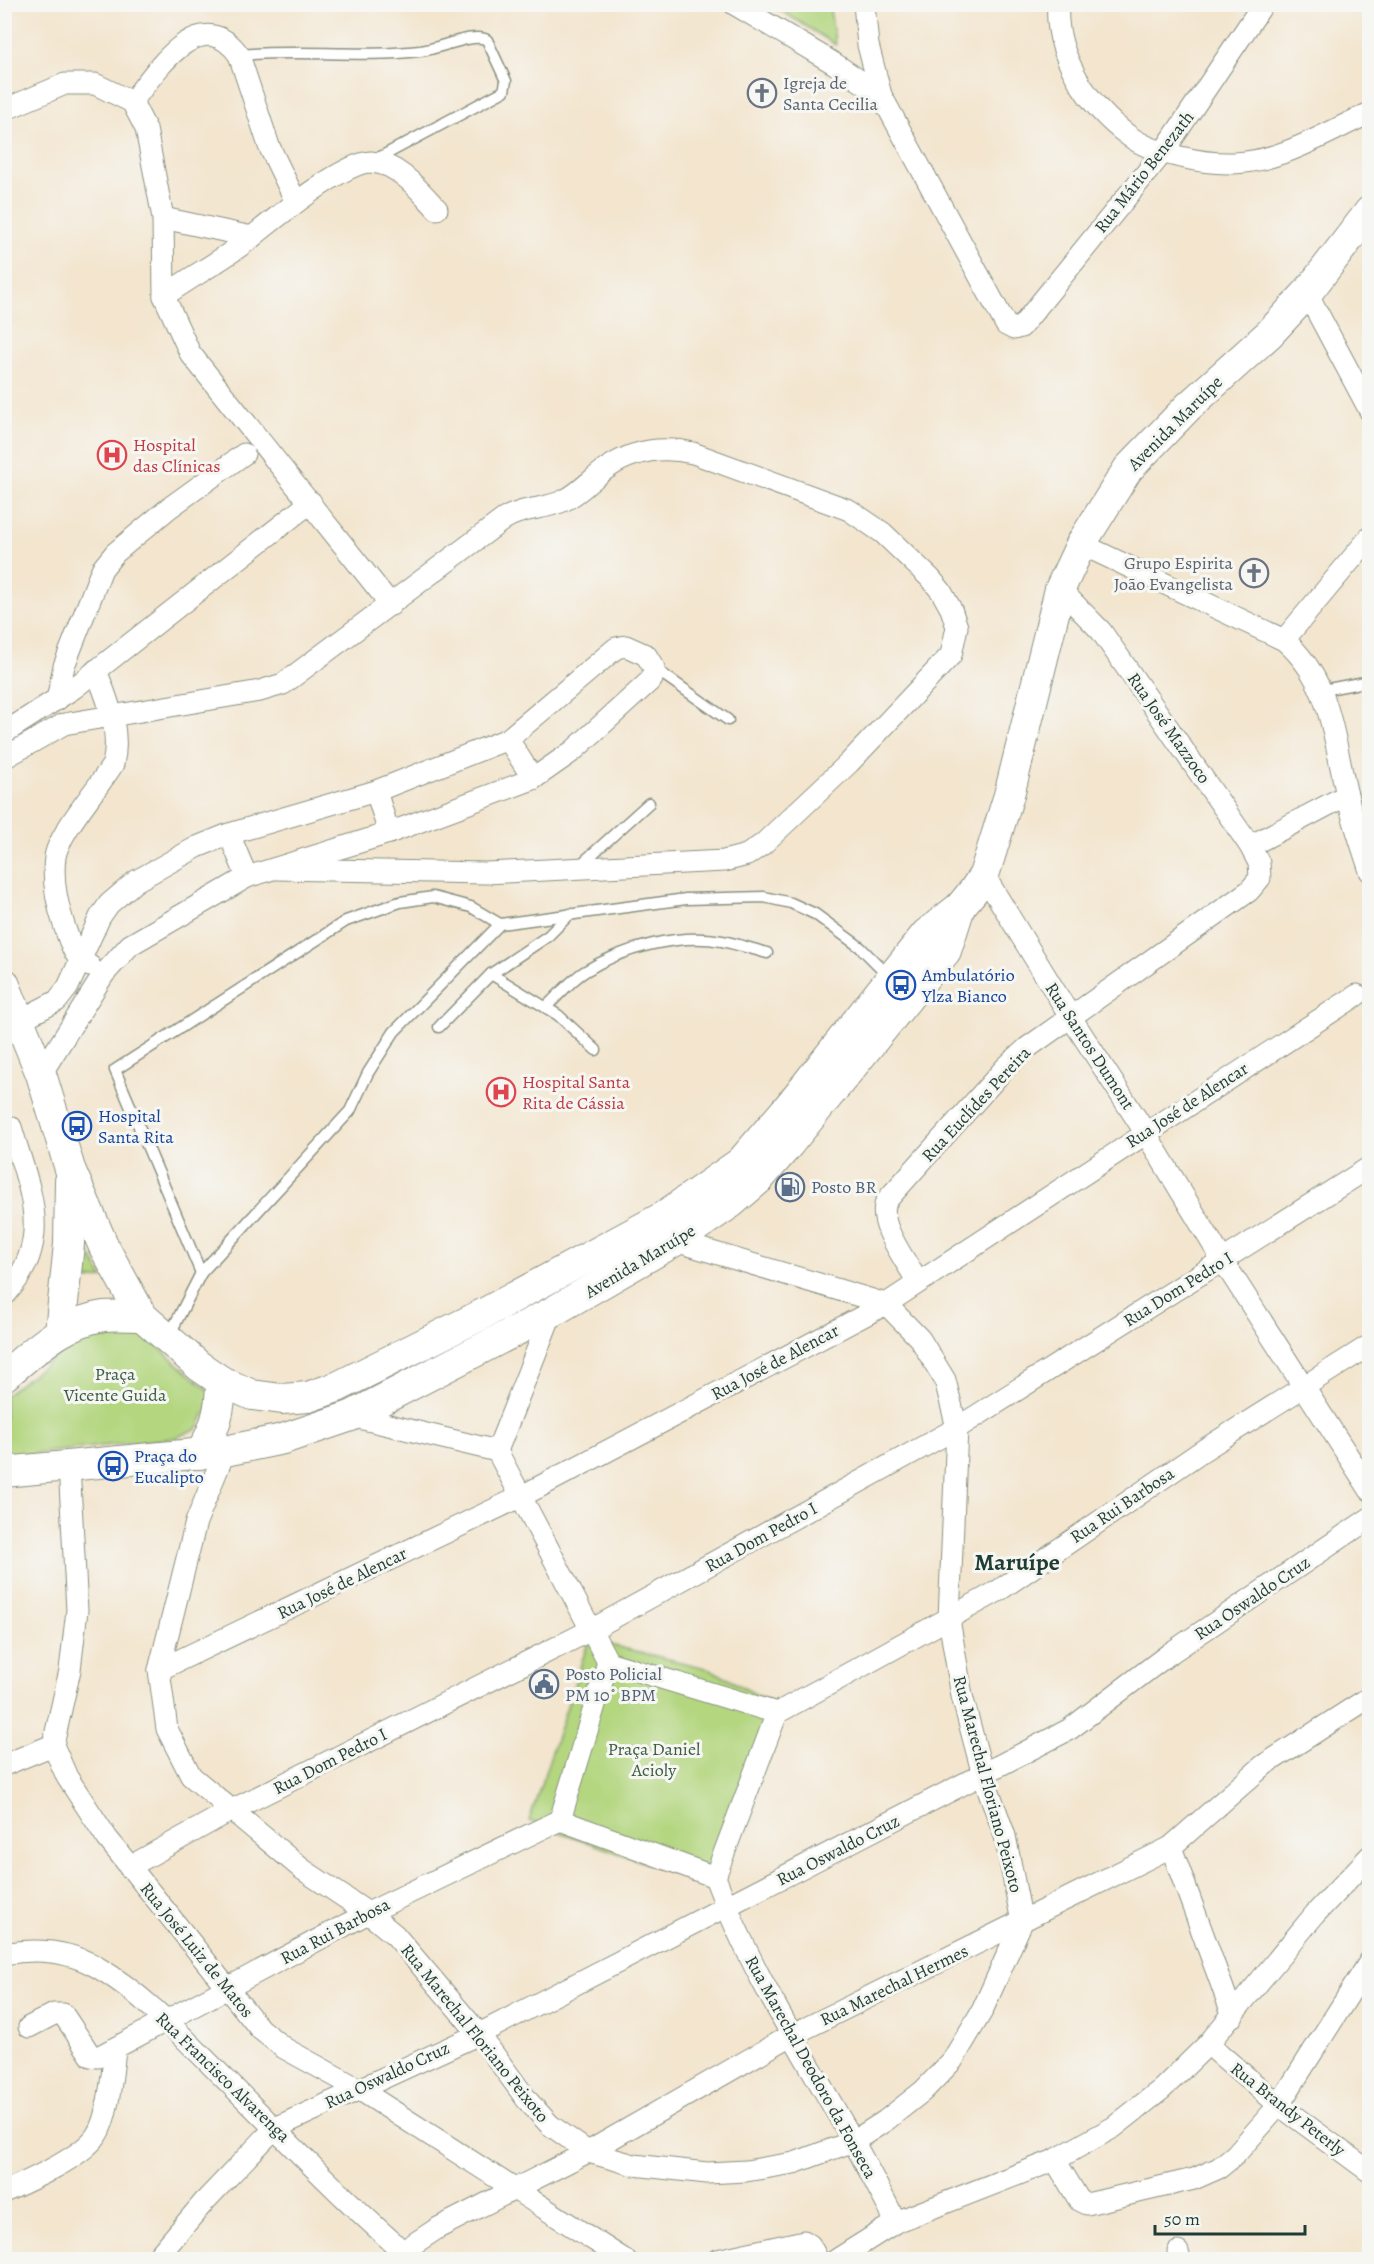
<svg xmlns="http://www.w3.org/2000/svg" width="1374" height="2264" font-family="Alegreya,serif">
<style>
.green{fill:#b3d67f;stroke:#698a5a;stroke-width:1.5}
.lines{fill:none;stroke-linecap:round;stroke-linejoin:round}
.lane-casing{stroke:#899181;stroke-width:13}
.street-casing{stroke:#899181;stroke-width:23}
.secondary-casing{stroke:#899181;stroke-width:32}
.lane{stroke:#fff;stroke-width:10}
.street{stroke:#fff;stroke-width:21}
.secondary{stroke:#fff;stroke-width:30}
.labels{text-anchor:middle;stroke-width:6;stroke-linejoin:round;paint-order:stroke}
.worship-label{font-size:18px;fill:#5b616d;stroke:#f6f6f2;text-anchor:start}
.street-label{font-size:18px;fill:#1f3d34;stroke:#f6f6f2}
.health-label{font-size:18px;fill:#be3a42;stroke:#f6f6f2;text-anchor:start}
.transit-label{font-size:18px;fill:#164399;stroke:#f6f6f2;text-anchor:start}
.service-label{font-size:18px;fill:#4e5e75;stroke:#f6f6f2;text-anchor:start}
.park-label{font-size:18px;fill:#3d5c43;stroke:#f6f6f2}
.district-label{font-size:24px;font-weight:bold;fill:#1f3d34;stroke:#f6f6f2}
</style>
<rect width="100%" height="100%" fill="#f6f6f2"/>
<filter id="ink" filterUnits="userSpaceOnUse"><feTurbulence type="fractalNoise" baseFrequency=".0167" numOctaves="2"/><feDisplacementMap in="SourceGraphic" scale="12" xChannelSelector="R" yChannelSelector="G"/><feConvolveMatrix kernelMatrix="1 2 1 2 8 2 1 2 1" color-interpolation-filters="sRGB"/></filter>
<filter id="wash" filterUnits="userSpaceOnUse"><feTurbulence type="fractalNoise" baseFrequency=".008" numOctaves="4" result="noise"/><feDisplacementMap in="SourceGraphic" scale="24" xChannelSelector="R" yChannelSelector="G"/><feGaussianBlur stdDeviation="1.35" result="paint"/><feColorMatrix in="noise" values="0 0 0 0 0 0 0 0 0 0 0 0 0 0 0 0 0 1.4 0 .05"/><feComposite in="paint" operator="in"/></filter>
<g filter="url(#wash)">
<rect width="100%" height="100%" fill="#f3e5ce"/>
<g class="green">
<path d="M 764,5 L 829,5 L 836,45 L 777,8 Z"/>
<path d="M 85,1248 L 87,1248 L 103,1278 L 80,1281 Z"/>
<path d="M 95,1327 L 135,1327 L 214,1395 L 198,1428 L 175,1438 L 22,1455 L 5,1453 L 5,1395 Z"/>
<path d="M 589,1640 L 710,1669 L 782,1709 L 716,1888 L 529,1821 Z"/>
</g>
</g>
<g filter="url(#ink)">
<g class="lines">
<g class="lane-casing">
<g id="lane">
<path d="M 239,55 C 299,49 360,58 420,51 C 438,49 474,32 487,40 L 506,81 L 504,91 L 373,161"/>
<path d="M 654,668 L 728,720"/>
<path d="M 1323,690 L 1370,681"/>
<path d="M 578,867 L 649,803"/>
<path d="M 491,974 L 558,1015 L 596,1050"/>
<path d="M 546,1007 C 558,996 570,981 584,972 C 622,948 678,933 722,941 C 737,944 752,949 767,953"/>
<path d="M 439,1027 L 491,974 L 548,936 L 570,914"/>
<path d="M 201,1273 L 115,1070 L 346,921 L 400,902 L 433,897 L 471,907 L 500,924"/>
<path d="M 169,1336 L 201,1273 L 350,1111 L 368,1073 L 394,1032 L 500,924 L 686,899 L 764,897 L 791,903 L 815,914 L 860,947 L 890,977"/>
</g>
</g>
<g class="street-casing">
<g id="street">
<path d="M 734,4 L 835,64 L 881,95"/>
<path d="M 864,4 L 868,45 L 881,95 L 1006,325 L 1014,329 L 1021,327 L 1164,151 L 1263,4"/>
<path d="M 1058,4 C 1054,55 1089,107 1129,136 C 1153,154 1203,164 1233,163 C 1281,162 1327,132 1370,113"/>
<path d="M 132,102 C 155,72 201,1 239,55 L 269,146 L 296,202"/>
<path d="M 4,110 L 65,84 L 95,84 L 132,102 L 146,129 L 163,218 L 164,296 L 190,353 L 391,605"/>
<path d="M 163,218 L 252,237"/>
<path d="M 1307,293 L 1370,411"/>
<path d="M 164,296 C 192,276 225,259 252,237 C 273,220 344,162 371,162 C 398,163 420,191 437,209"/>
<path d="M 1081,544 L 1284,640 C 1332,681 1333,738 1347,795 C 1353,821 1362,846 1370,871"/>
<path d="M 1284,640 L 1370,537"/>
<path d="M 57,700 L 64,666 L 102,569 L 115,553 L 169,508 L 244,454"/>
<path d="M 4,733 L 74,688 L 311,502"/>
<path d="M 508,739 L 533,779"/>
<path d="M 4,758 L 64,724 L 260,691 L 283,684 L 504,519 C 523,507 545,510 565,500 C 581,492 591,479 606,469 C 633,450 662,446 693,453 L 849,510 L 883,533 L 930,578 L 941,591 L 951,609 L 957,627 L 951,655 L 849,763 L 763,844 L 747,855 L 724,861 L 486,873 L 277,869"/>
<path d="M 376,791 L 389,833"/>
<path d="M 229,834 L 247,877"/>
<path d="M 1250,846 L 1347,795"/>
<path d="M 984,875 L 1070,1016 L 1145,1132 L 1223,1261 L 1370,1490"/>
<path d="M 90,966 C 73,958 70,942 64,925 C 57,904 52,880 55,857 C 58,834 99,787 113,764 C 121,731 108,701 96,670"/>
<path d="M 22,1019 L 57,1001 L 68,987 L 100,917 L 109,904 L 136,881 L 197,847 L 229,834 L 376,791 L 508,739 L 616,648 L 626,646 L 646,655 L 654,668 L 652,679 L 573,751 L 533,779 L 389,833 L 247,877 L 130,945 L 104,974 L 41,1074"/>
<path d="M 917,1281 C 906,1260 875,1222 887,1200 L 1006,1067 L 1027,1048 L 1249,891 L 1260,878 L 1259,863 L 1250,846 L 1101,631 L 1060,589"/>
<path d="M 4,1296 C 56,1241 29,1189 11,1127"/>
<path d="M 552,1312 L 497,1451 L 608,1662"/>
<path d="M 351,1416 L 497,1451"/>
<path d="M 225,1451 L 196,1522 L 159,1670 L 167,1729 L 191,1776 L 302,1869 L 368,1913 L 395,1935 L 479,2034 L 527,2100 L 550,2125 L 588,2152 L 634,2165 L 707,2173 L 746,2171 L 794,2163 L 854,2141 L 885,2121 L 923,2091 L 952,2061 L 982,2011 L 1022,1922 L 1005,1836 L 983,1775 L 962,1696 L 949,1619 L 957,1428 L 945,1380 L 920,1339 L 886,1304 L 675,1241"/>
<path d="M 69,1466 L 77,1610 L 70,1670 L 53,1745 L 67,1777 L 107,1838 L 260,2029 L 284,2048 L 357,2088 L 625,2260"/>
<path d="M 608,1662 L 777,1713 L 715,1877 L 560,1820 Z"/>
<path d="M 159,1670 L 520,1497 L 886,1304 L 1357,995"/>
<path d="M 777,1713 L 998,1591 L 1202,1451 L 1370,1345"/>
<path d="M 4,1765 L 53,1745"/>
<path d="M 1171,1847 L 1233,2016"/>
<path d="M 129,1867 L 230,1811 L 591,1630 L 957,1428 L 1370,1167"/>
<path d="M 715,1877 C 750,1971 804,2054 853,2141 C 868,2168 882,2195 896,2222"/>
<path d="M 4,1954 C 36,1948 69,1951 97,1967 C 142,1993 180,2034 217,2071 C 281,2134 344,2201 413,2260"/>
<path d="M 29,2027 L 54,2014 L 63,2014 L 91,2056 L 98,2057 L 368,1913 L 560,1820"/>
<path d="M 1208,2044 L 1279,2105 L 1370,2172"/>
<path d="M 1055,2160 L 1079,2200 L 1087,2204 L 1194,2179 L 1219,2168 L 1235,2155 L 1279,2105 L 1370,1961"/>
<path d="M 4,2192 C 29,2181 81,2158 96,2136 C 109,2117 112,2073 115,2050"/>
<path d="M 1178,2252 L 1180,2260"/>
<path d="M 155,2260 L 204,2202 L 275,2128 L 479,2034 L 1070,1729 L 1169,1654 L 1370,1518"/>
<path d="M 394,2260 L 403,2251 L 438,2228 L 588,2152 L 790,2036 L 1171,1847 L 1264,1765 L 1370,1697"/>
<path d="M 717,2260 L 804,2241 L 810,2245 L 818,2260"/>
<path d="M 836,2260 L 896,2222 L 1055,2160 L 1114,2127 L 1162,2089 L 1208,2044 L 1315,1914 L 1370,1856"/>
</g>
</g>
<g class="secondary-casing">
<g id="secondary">
<path d="M 4,983 L 41,1074 L 70,1169 L 104,1247 L 142,1316 L 199,1366 L 221,1381 L 252,1395 L 282,1399 L 308,1397 L 337,1387 L 481,1315 L 661,1218 L 741,1162 L 790,1105 L 926,934 L 960,907 L 974,890 L 984,875 L 1009,795 L 1060,589 L 1081,544 L 1128,469 L 1188,407 L 1269,334 L 1307,293 L 1370,211"/>
<path d="M 60,1332 L 69,1244 L 70,1181"/>
<path d="M 4,1376 C 34,1352 64,1321 104,1316 C 117,1315 130,1316 142,1316"/>
<path d="M 200,1454 C 215,1430 221,1410 221,1381"/>
<path d="M 4,1472 L 225,1451 L 283,1439 L 351,1416 L 552,1312 L 675,1241 L 731,1203 L 759,1179 L 789,1144 L 946,951 L 960,907"/>
</g>
</g>
<use href="#lane" class="lane"/>
<use href="#street" class="street"/>
<use href="#secondary" class="secondary"/>
</g>
</g>
<defs>
<g id="church-ring" transform="scale(1.5)"><circle r="9.5" fill="#f6f6f2" stroke="#6b7280" stroke-width="1.5"/><path d="M-1.2-6h2.4v3.5h3.3v2.4h-3.3V6h-2.4V-.1h-3.3v-2.4h3.3Z" fill="#6b7280"/></g>
<g id="hospital-ring" transform="scale(1.5)"><circle r="9.5" fill="#f6f6f2" stroke="#e0444e" stroke-width="1.5"/><path d="M-5-5h3v3.5h4V-5h3V5h-3V1.5h-4V5h-3Z" fill="#e0444e"/></g>
<g id="bus-ring" transform="scale(1.5)"><circle r="9.5" fill="#f6f6f2" stroke="#1a4fb4" stroke-width="1.5"/><path d="M-5-6H5V4H4V6H2V4H-2V6H-4V4H-5ZM-3.5-4V0h7V-4ZM-3.5 1.2v1.5H-2V1.2ZM2 1.2v1.5H3.5V1.2Z" fill="#1a4fb4"/></g>
<g id="fuel-ring" transform="scale(1.5)"><circle r="9.5" fill="#f6f6f2" stroke="#5c6f8a" stroke-width="1.5"/><path d="M-5.5-6h7V0h2V4h1.3V-2.5L3-4.5l.8-.8L6-3V5H2.5V1h-1V6h-7ZM-4.2-4.7v3.2H.2V-4.7Z" fill="#5c6f8a"/></g>
<g id="civic-ring" transform="scale(1.5)"><circle r="9.5" fill="#f6f6f2" stroke="#5c6f8a" stroke-width="1.5"/><path d="M-.6-6.5H3V-4.5H.6V-3L4-1V1h2V6H-6V1h2V-1L-.6-3ZM-1.2 2.5V6h2.4V2.5Z" fill="#5c6f8a"/></g>
</defs>
<g fill-rule="evenodd">
<use href="#church-ring" x="762" y="93"/>
<use href="#hospital-ring" x="112" y="455"/>
<use href="#church-ring" x="1254" y="573"/>
<use href="#bus-ring" x="901" y="985"/>
<use href="#hospital-ring" x="501" y="1092"/>
<use href="#bus-ring" x="77" y="1126"/>
<use href="#fuel-ring" x="790" y="1187"/>
<use href="#bus-ring" x="113" y="1466"/>
<use href="#civic-ring" x="544" y="1684"/>
</g>
<g class="labels">
<g class="worship-label">
<text x="783" y="89">Igreja de<tspan x="783" dy="21">Santa Cecilia</tspan></text>
<text x="1233" y="569" text-anchor="end">Grupo Espirita<tspan x="1233" dy="21">João Evangelista</tspan></text>
</g>
<g class="street-label">
<text transform="translate(1144 172) rotate(-52)" y="6">Rua Mário Benezath</text>
<text transform="translate(1175 423) rotate(-45)" y="6">Avenida Maruípe</text>
<text transform="translate(1169 728) rotate(55)" y="6">Rua José Mazzoco</text>
<text transform="translate(1090 1046) rotate(57)" y="6">Rua Santos Dumont</text>
<text transform="translate(976 1104) rotate(-47)" y="6">Rua Euclídes Pereira</text>
<text transform="translate(1187 1105) rotate(-33)" y="6">Rua José de Alencar</text>
<text transform="translate(640 1261) rotate(-31)" y="6">Avenida Maruípe</text>
<text transform="translate(1178 1289) rotate(-32)" y="6">Rua Dom Pedro I</text>
<text transform="translate(775 1362) rotate(-28)" y="6">Rua José de Alencar</text>
<text transform="translate(1122 1505) rotate(-34)" y="6">Rua Rui Barbosa</text>
<text transform="translate(761 1537) rotate(-29)" y="6">Rua Dom Pedro I</text>
<text transform="translate(342 1583) rotate(-26)" y="6">Rua José de Alencar</text>
<text transform="translate(1252 1598) rotate(-34)" y="6">Rua Oswaldo Cruz</text>
<text transform="translate(330 1761) rotate(-27)" y="6">Rua Dom Pedro I</text>
<text transform="translate(988 1784) rotate(75)" y="6">Rua Marechal Floriano Peixoto</text>
<text transform="translate(838 1850) rotate(-27)" y="6">Rua Oswaldo Cruz</text>
<text transform="translate(335 1931) rotate(-28)" y="6">Rua Rui Barbosa</text>
<text transform="translate(197 1950) rotate(51)" y="6">Rua José Luiz de Matos</text>
<text transform="translate(894 1985) rotate(-26)" y="6">Rua Marechal Hermes</text>
<text transform="translate(475 2033) rotate(51)" y="6">Rua Marechal Floriano Peixoto</text>
<text transform="translate(811 2067) rotate(61)" y="6">Rua Marechal Deodoro da Fonseca</text>
<text transform="translate(387 2075) rotate(-25)" y="6">Rua Oswaldo Cruz</text>
<text transform="translate(223 2077) rotate(44)" y="6">Rua Francisco Alvarenga</text>
<text transform="translate(1288 2109) rotate(38)" y="6">Rua Brandy Peterly</text>
</g>
<g class="health-label">
<text x="133" y="451">Hospital<tspan x="133" dy="21">das Clínicas</tspan></text>
<text x="522" y="1088">Hospital Santa<tspan x="522" dy="21">Rita de Cássia</tspan></text>
</g>
<g class="transit-label">
<text x="922" y="981">Ambulatório<tspan x="922" dy="21">Ylza Bianco</tspan></text>
<text x="98" y="1122">Hospital<tspan x="98" dy="21">Santa Rita</tspan></text>
<text x="134" y="1462">Praça do<tspan x="134" dy="21">Eucalipto</tspan></text>
</g>
<g class="service-label">
<text x="811" y="1193">Posto BR</text>
<text x="565" y="1680">Posto Policial<tspan x="565" dy="21">PM 10˚ BPM</tspan></text>
</g>
<g class="park-label">
<text x="115" y="1380">Praça<tspan x="115" dy="21">Vicente Guida</tspan></text>
<text x="654" y="1755">Praça Daniel<tspan x="654" dy="21">Acioly</tspan></text>
</g>
<g class="district-label">
<text x="1017" y="1570">Maruípe</text>
</g>
</g>
<rect width="1374" height="2264" fill="none" stroke="#f6f6f2" stroke-width="24"/>
<path d="M1155 2225v9h150v-9" fill="none" stroke="#1f3d34" stroke-width="3"/>
<text x="1164" y="2225" font-size="18" fill="#1f3d34" stroke="#f6f6f2" stroke-width="4.5" paint-order="stroke">50 m</text>
</svg>
